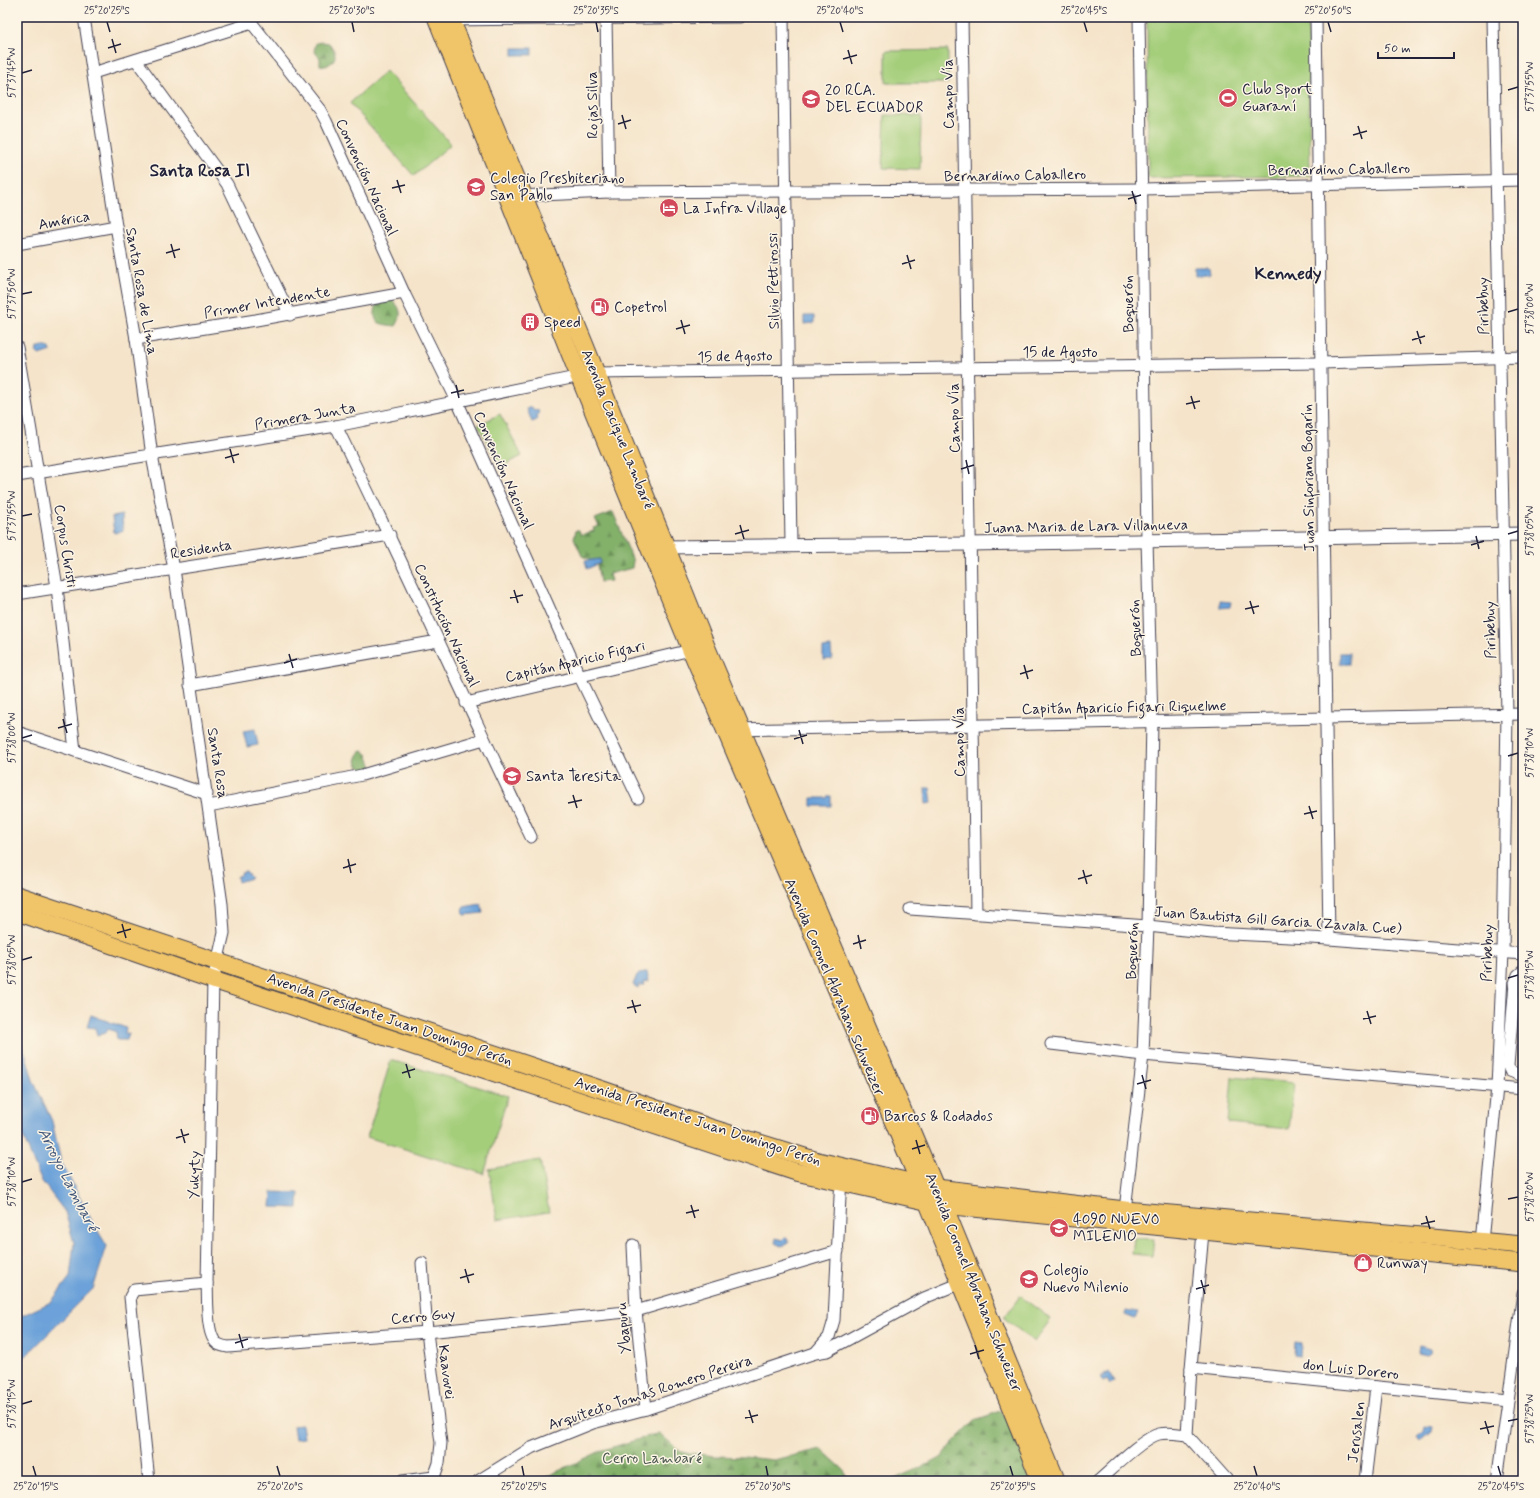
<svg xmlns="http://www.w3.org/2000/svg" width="1540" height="1498" font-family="Mynerve,sans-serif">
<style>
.forest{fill:url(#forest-firs);stroke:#526a52}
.park{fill:#a4ce7a;stroke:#63785a}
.water{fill:#6ca2d9;stroke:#47628a}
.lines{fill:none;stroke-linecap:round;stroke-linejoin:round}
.minor-casing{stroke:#423f50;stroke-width:13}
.tertiary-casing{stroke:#423f50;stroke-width:15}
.primary-casing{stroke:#423f50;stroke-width:19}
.trunk-casing{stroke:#423f50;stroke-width:20}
.minor{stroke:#fff;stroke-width:11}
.tertiary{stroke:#fff;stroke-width:13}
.primary{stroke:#f0c469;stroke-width:17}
.trunk{stroke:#f0c469;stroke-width:18}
.ticks{fill:none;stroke:#22223b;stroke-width:1.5}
.labels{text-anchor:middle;stroke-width:3;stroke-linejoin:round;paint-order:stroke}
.poi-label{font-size:15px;fill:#22223b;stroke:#fcf5e5;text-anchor:start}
.street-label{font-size:15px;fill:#22223b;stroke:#fcf5e5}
.park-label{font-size:15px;fill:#49564e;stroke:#fcf5e5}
.water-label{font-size:16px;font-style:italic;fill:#40557a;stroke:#fcf5e5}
.quarter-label{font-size:17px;font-weight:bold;fill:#22223b;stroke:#fcf5e5}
.neatline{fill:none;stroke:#22223b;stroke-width:1.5}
.ticks-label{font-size:10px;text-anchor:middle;fill:#22223b}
</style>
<defs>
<pattern id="forest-firs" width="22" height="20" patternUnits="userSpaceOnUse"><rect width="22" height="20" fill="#83b16a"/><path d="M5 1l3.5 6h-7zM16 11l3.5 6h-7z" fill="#6b9058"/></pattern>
</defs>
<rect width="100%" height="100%" fill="#fcf5e5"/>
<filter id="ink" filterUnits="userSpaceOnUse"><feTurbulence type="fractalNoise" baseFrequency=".025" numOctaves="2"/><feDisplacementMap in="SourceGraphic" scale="8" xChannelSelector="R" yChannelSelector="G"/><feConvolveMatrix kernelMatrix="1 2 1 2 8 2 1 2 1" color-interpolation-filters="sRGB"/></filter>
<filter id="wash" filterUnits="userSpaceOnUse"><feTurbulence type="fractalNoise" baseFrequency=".012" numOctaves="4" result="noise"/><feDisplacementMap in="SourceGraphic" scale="16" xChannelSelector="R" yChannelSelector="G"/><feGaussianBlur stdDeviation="0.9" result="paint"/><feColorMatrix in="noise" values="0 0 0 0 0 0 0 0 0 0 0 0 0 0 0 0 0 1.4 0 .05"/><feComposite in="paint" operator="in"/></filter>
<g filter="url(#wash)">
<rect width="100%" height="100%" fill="#f5e4ca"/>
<g class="forest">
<path d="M 322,42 L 329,43 C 337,53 338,60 326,66 L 320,65 L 320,58 L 314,51 L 316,43 Z"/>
<path d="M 391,299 C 401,307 403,315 396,326 C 378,324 371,324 377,303 Z"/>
<path d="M 613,512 L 633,561 L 632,568 L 609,574 L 611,581 L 600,582 L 597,565 L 600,563 L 600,559 L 591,560 L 582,556 L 574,538 L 576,530 L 579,530 L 581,535 L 594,531 L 593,528 L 599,526 L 595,519 Z"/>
<path d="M 363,751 L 367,754 L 372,767 L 364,770 L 359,767 L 356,761 L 359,752 Z"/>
<path d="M 1523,898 L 1523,926 C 1516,916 1516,908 1523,898 Z"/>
<path d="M 1001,1411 L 1015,1430 L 1036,1481 L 890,1481 L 941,1458 L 957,1438 L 975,1420 Z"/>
<path d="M 659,1433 L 681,1452 L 715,1456 L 744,1457 L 774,1460 L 821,1449 L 844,1470 L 848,1481 L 537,1481 L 603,1450 Z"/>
</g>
<g class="park">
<path d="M 1308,18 L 1310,176 L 1148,178 L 1147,19 Z"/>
<path d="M 948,50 L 948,83 L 886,83 L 886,51 Z"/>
<path d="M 386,71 L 451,144 L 414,176 L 350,103 Z"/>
<path d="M 885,115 L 921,116 L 920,169 L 883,168 Z"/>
<path d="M 500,414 L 522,456 L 500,467 L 478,425 Z"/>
<path d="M 391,1060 L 508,1096 L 484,1174 L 367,1137 Z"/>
<path d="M 1232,1077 L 1294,1083 L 1289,1129 L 1228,1123 Z"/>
<path d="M 540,1160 L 549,1212 L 497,1220 L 489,1169 Z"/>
<path d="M 1134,1238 L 1154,1239 L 1152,1256 L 1132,1254 Z"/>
<path d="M 1020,1296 L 1051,1319 L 1034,1342 L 1004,1318 Z"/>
</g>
<g class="water">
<rect x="513" y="48" width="19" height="7"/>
<path d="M 1195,268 L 1209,268 L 1210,275 L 1195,275 Z"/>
<path d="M 804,316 L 814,316 L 814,323 L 804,324 Z"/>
<path d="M 42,346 L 50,348 L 51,351 L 39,355 L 36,352 L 38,348 Z"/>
<path d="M 532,407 L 534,411 L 538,410 L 539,414 L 536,415 L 537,420 L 532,422 L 527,409 Z"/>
<path d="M 122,515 L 123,531 L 114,533 L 112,517 Z"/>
<path d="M 600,559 L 600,563 L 587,569 L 585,561 Z"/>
<path d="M 1220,601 L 1231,602 L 1230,607 L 1220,608 Z"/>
<path d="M 831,647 L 832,659 L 823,660 L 823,648 Z"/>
<rect x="1340" y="653" width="9" height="11"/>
<path d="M 255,729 L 258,745 L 247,747 L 243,731 Z"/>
<path d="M 925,788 L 930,788 L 932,803 L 926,804 Z"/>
<path d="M 828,796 L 831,796 L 831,806 L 812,806 L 812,798 L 827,798 Z"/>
<path d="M 243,872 L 246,872 L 251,878 L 238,882 L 237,877 Z"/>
<path d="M 481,904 L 483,913 L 464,915 L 463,907 Z"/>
<path d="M 644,972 L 647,972 L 649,981 L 644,982 L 645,985 L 639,985 L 638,988 L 633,985 L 637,975 Z"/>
<path d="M 91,1015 L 126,1028 L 125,1033 L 129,1034 L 127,1040 L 117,1040 L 116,1032 L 108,1029 L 106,1033 L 97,1035 L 95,1028 L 87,1027 Z"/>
<path d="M 17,1034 L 25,1052 L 33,1080 L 52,1121 L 61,1162 L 93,1223 L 107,1246 L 93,1289 L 17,1365 L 17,1318 L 51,1302 L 70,1277 L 74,1243 L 65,1212 L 41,1180 L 17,1122 Z"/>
<path d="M 272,1192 L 299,1193 L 298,1208 L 271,1207 Z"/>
<path d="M 786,1237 L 789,1242 L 788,1244 L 781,1246 L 775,1243 L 776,1238 L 782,1240 Z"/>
<path d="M 1126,1310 L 1138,1312 L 1135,1319 L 1125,1315 Z"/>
<path d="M 1295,1342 L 1301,1343 L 1300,1356 L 1294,1355 Z"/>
<path d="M 1419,1346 L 1431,1349 L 1430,1353 L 1427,1355 L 1418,1353 Z"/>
<path d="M 1109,1372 L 1114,1382 L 1110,1384 L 1107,1379 L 1103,1381 L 1100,1378 Z"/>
<path d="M 302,1425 L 304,1438 L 295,1439 L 293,1426 Z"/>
<path d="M 1425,1426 L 1432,1427 L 1431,1432 L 1420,1441 L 1417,1437 L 1424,1432 Z"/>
</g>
</g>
<g filter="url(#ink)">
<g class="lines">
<g class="minor-casing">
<g id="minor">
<path d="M 84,17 L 116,226 L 136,339 L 152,456 L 174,569 L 222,904 L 224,933 L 213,980 L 207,1283 C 208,1297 206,1328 214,1340 C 217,1345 222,1346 228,1347 L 427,1332 L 636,1311 L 838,1251"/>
<path d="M 247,17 L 320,110 L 326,121 L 404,293 L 458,403 L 579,675 L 638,798"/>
<path d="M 606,17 L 609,192"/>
<path d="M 783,17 L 791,545"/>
<path d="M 962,17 L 976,914"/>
<path d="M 1316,17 L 1329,939"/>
<path d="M 445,20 L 740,17"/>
<path d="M 136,60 L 227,184 L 290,315"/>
<path d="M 93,73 L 252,23"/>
<path d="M 518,196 L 609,192 L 1142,189 L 1523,180"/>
<path d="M 17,244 L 116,226"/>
<path d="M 136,339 L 256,320 L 404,293"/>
<path d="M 17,347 L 57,587 L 75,751"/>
<path d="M 336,426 C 403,562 465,700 531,837"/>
<path d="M 17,476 L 336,426 L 596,373 L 1321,363 L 1523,357"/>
<path d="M 17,594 L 390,535"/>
<path d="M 190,685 L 438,641"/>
<path d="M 466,703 L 691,650"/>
<path d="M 735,730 L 1523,714"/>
<path d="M 17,732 L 207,794"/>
<path d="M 209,806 L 362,775 L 484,739"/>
<path d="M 910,909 L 1148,926 L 1212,933 L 1329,939 L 1523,954"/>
<path d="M 1523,971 L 1518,975 L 1515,983 L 1508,1066 L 1510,1071 L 1523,1076"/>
<path d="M 1051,1044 L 1143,1055 L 1523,1089"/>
<path d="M 1122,1214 L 1125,1210 L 1143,1055 L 1148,926 L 1152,721 L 1147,540 L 1139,17"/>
<path d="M 1482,1242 L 1497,1087 L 1503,952 L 1507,714 L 1493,17"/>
<path d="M 633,1245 L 636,1311 L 646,1409"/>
<path d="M 422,1263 L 427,1332 L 441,1443 L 439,1463 L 434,1477 L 430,1481"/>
<path d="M 815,1353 L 829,1337 L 834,1320 L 841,1176"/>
<path d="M 1191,1368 L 1508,1400"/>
<path d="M 1187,1435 L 1191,1368 L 1203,1232"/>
<path d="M 149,1481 L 130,1297 L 134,1290 L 207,1283"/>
<path d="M 402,1481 L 434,1477"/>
<path d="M 478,1481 L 531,1448 L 593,1423 L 646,1409 L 815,1353 L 827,1351 L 924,1298 L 961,1283"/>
<path d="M 1098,1481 C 1111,1470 1144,1437 1159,1434 C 1168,1432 1178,1434 1187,1435 L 1228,1481"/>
<path d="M 1365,1481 L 1376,1387"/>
<path d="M 1497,1481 L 1523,1293"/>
</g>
</g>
<g class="tertiary-casing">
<path id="tertiary" d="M 659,547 L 970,544 L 1523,534"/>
</g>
<g class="primary-casing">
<g id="primary">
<path d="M 436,17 L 579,376 L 691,650 L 923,1191"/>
<path d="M 450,17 L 584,343 L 706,646 L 939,1196"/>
<path d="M 17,895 L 606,1091 L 708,1127 L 818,1161 L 936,1188 L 1125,1210 L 1523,1245"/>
<path d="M 17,912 L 213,980 L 796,1172 L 943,1205 L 1523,1263"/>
</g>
</g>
<g class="trunk-casing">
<g id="trunk">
<path d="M 928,1202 L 1041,1481"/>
<path d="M 943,1205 L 1056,1481"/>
</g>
</g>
<use href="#minor" class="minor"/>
<use href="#tertiary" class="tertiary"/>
<use href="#primary" class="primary"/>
<use href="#trunk" class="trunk"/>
</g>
</g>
<path class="ticks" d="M 107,22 L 110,32M 352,22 L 354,32M 596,22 L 598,32M 840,22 L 843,32M 1084,22 L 1087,32M 1328,22 L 1331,32M 112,39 L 116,53M 108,48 L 121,44M 848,50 L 852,64M 843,59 L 857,55M 22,73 L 32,70M 1508,90 L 1518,87M 622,115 L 626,129M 618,124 L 631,120M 1358,126 L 1362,139M 1353,135 L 1367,131M 397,180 L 401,193M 392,188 L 405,185M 1132,191 L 1136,204M 1128,199 L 1141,195M 171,244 L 175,258M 166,253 L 180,249M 907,255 L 911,269M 902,264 L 915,260M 22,294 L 32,292M 1508,312 L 1518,309M 681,320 L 685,334M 676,329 L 690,325M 1417,331 L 1421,344M 1412,340 L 1425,336M 456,385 L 459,398M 451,393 L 464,390M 1191,396 L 1195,409M 1186,404 L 1200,401M 230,449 L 234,463M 225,458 L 239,454M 966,460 L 969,474M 961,469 L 974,465M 22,516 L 32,514M 740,525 L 744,539M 735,534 L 749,530M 1508,534 L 1518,531M 1476,536 L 1479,549M 1471,545 L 1484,541M 514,590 L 518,603M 510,598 L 523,595M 1250,601 L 1254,614M 1245,609 L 1259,606M 289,654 L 293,668M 284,663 L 297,659M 1024,665 L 1028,679M 1020,674 L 1033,670M 63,719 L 67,733M 58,728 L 72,724M 799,730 L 803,744M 22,738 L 32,735M 794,739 L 807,735M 1508,756 L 1518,753M 573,795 L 577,808M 568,803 L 582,800M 1309,806 L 1313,819M 1304,814 L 1317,811M 348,859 L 351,873M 343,868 L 356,864M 1083,870 L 1087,884M 1078,879 L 1092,875M 122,924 L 126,938M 117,933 L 131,929M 858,935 L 861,949M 853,944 L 866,940M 22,960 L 32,957M 1508,978 L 1518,975M 632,1000 L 636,1013M 627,1008 L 641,1005M 1367,1011 L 1371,1024M 1363,1019 L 1376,1016M 406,1064 L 410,1078M 402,1073 L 415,1069M 1142,1075 L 1146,1089M 1137,1084 L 1151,1080M 181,1129 L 185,1143M 176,1138 L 189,1134M 916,1140 L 920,1154M 912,1149 L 925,1145M 22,1182 L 32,1179M 1508,1199 L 1518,1197M 691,1205 L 695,1218M 686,1213 L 699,1210M 1426,1216 L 1430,1229M 1421,1224 L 1435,1221M 465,1269 L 469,1283M 460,1278 L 474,1274M 1201,1280 L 1205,1294M 1196,1289 L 1209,1285M 239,1334 L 243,1348M 235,1343 L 248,1339M 975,1345 L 979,1359M 970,1354 L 984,1350M 22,1404 L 32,1401M 749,1410 L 753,1423M 745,1418 L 758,1415M 1485,1421 L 1489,1434M 1508,1421 L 1518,1419M 1480,1429 L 1494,1426M 33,1466 L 36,1476M 277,1466 L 280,1476M 522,1466 L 524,1476M 766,1466 L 768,1476M 1010,1466 L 1013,1476M 1254,1466 L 1257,1476M 1498,1466 L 1501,1476"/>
<defs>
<g id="stadium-disc" transform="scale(1)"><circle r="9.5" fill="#d1495b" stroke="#fcf5e5"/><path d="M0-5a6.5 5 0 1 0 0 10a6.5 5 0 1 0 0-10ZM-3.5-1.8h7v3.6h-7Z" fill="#fff"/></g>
<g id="school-disc" transform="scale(1)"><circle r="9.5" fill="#d1495b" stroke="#fcf5e5"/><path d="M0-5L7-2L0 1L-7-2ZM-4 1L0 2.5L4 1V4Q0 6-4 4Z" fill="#fff"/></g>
<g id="hotel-disc" transform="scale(1)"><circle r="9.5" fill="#d1495b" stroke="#fcf5e5"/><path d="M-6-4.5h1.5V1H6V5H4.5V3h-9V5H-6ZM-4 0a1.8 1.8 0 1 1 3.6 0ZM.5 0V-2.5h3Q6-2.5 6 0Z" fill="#fff"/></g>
<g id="fuel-disc" transform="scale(1)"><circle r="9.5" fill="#d1495b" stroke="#fcf5e5"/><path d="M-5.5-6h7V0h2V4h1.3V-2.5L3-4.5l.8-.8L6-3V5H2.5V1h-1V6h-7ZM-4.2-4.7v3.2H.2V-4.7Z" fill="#fff"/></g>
<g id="building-disc" transform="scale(1)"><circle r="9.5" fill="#d1495b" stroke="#fcf5e5"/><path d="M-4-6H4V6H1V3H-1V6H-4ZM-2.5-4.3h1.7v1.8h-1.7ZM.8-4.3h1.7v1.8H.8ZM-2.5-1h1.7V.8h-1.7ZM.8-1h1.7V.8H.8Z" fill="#fff"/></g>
<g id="shop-disc" transform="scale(1)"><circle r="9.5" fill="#d1495b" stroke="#fcf5e5"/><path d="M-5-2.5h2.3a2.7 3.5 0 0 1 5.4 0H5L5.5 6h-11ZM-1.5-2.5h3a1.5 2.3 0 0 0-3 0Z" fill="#fff"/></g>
</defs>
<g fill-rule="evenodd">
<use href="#stadium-disc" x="1228" y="98"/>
<use href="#school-disc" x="811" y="99"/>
<use href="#school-disc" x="476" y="187"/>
<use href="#hotel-disc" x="669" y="208"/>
<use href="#fuel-disc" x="600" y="307"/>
<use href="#building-disc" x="530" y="322"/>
<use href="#school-disc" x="512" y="776"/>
<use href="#fuel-disc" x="870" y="1116"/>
<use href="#school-disc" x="1059" y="1228"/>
<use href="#shop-disc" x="1363" y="1263"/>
<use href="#school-disc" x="1029" y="1279"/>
</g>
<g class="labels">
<g class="poi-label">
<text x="1242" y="94">Club Sport<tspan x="1242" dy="17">Guaraní</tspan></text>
<text x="825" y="95">20 RCA.<tspan x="825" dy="17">DEL ECUADOR</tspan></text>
<text x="490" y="183">Colegio Presbiteriano<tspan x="490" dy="17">San Pablo</tspan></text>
<text x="683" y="213">La Infra Village</text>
<text x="614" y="312">Copetrol</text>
<text x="544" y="327">Speed</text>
<text x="526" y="781">Santa Teresita</text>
<text x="884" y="1121">Barcos &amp; Rodados</text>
<text x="1073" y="1224">4090 NUEVO<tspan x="1073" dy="17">MILENIO</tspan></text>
<text x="1377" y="1268">Runway</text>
<text x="1043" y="1275">Colegio<tspan x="1043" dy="17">Nuevo Milenio</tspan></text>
</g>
<g class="street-label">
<text transform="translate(948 94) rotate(-91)" y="5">Campo Vía</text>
<text transform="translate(592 105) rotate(-91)" y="5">Rojas Silva</text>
<text transform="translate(1339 169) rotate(-1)" y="5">Bernardino Caballero</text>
<text transform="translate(1015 175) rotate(-1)" y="5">Bernardino Caballero</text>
<text transform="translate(367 177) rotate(65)" y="5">Convención Nacional</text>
<text transform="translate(64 220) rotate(-10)" y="5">América</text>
<text transform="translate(773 281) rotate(-91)" y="5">Silvio Pettirossi</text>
<text transform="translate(142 291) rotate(80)" y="5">Santa Rosa de Lima</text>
<text transform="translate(267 302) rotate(-10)" y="5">Primer Intendente</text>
<text transform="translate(1128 304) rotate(-91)" y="5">Boquerón</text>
<text transform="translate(1483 306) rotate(-91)" y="5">Piribebuy</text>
<text x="1060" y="357">15 de Agosto</text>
<text transform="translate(735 356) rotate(-1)" y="5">15 de Agosto</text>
<text transform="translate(305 416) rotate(-10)" y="5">Primera Junta</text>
<text transform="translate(954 418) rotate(-91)" y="5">Campo Vía</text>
<text transform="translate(618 429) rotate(68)" y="5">Avenida Cacique Lambaré</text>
<text transform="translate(504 470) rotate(66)" y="5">Convención Nacional</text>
<text transform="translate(1308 478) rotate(-91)" y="5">Juan Sinforiano Bogarín</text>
<text transform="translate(1086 526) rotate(-1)" y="5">Juana Maria de Lara Villanueva</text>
<text transform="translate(66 546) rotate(81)" y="5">Corpus Christi</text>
<text transform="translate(201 549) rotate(-9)" y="5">Residenta</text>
<text transform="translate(447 625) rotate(65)" y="5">Constitución Nacional</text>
<text transform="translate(1135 628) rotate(-92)" y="5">Boquerón</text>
<text transform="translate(1490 630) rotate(-91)" y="5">Piribebuy</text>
<text transform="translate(575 661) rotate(-13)" y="5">Capitán Aparicio Figari</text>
<text transform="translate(1124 707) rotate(-1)" y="5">Capitán Aparicio Figari Riquelme</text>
<text transform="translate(959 742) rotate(-91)" y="5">Campo Vía</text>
<text transform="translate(218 763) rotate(81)" y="5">Santa Rosa</text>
<text transform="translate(1278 920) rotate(4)" y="5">Juan Bautista Gill Garcia (Zavala Cue)</text>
<text transform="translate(1132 951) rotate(-88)" y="5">Boquerón</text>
<text transform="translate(1487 953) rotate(-88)" y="5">Piribebuy</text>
<text transform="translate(835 987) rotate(67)" y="5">Avenida Coronel Abrahan Schweizer</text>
<text transform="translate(390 1019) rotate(19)" y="5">Avenida Presidente Juan Domingo Perón</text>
<text transform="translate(698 1121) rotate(18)" y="5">Avenida Presidente Juan Domingo Perón</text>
<text transform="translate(194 1175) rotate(-89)" y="5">Yukyty</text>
<text transform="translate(974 1282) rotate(68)" y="5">Avenida Coronel Abrahan Schweizer</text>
<text transform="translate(423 1316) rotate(-5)" y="5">Cerro Guy</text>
<text transform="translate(623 1328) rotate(-95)" y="5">Ybapuru</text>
<text transform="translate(1351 1369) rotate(6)" y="5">don Luis Dorero</text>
<text transform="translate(447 1372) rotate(83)" y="5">Kaavovei</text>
<text transform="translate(650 1392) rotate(-18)" y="5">Arquitecto Tomas Romero Pereira</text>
<text transform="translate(1356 1432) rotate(-83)" y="5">Jerusalen</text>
</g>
<g class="park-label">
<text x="652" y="1463">Cerro Lambaré</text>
</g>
<g class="water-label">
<text transform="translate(69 1179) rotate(63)" y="6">Arroyo Lambaré</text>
</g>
<g class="quarter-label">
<text x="200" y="176">Santa Rosa II</text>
<text x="1288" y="279">Kennedy</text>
</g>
</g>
<rect width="1540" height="1498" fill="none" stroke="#fcf5e5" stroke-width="44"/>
<path d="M1378 52v6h76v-6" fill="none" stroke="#22223b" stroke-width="2"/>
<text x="1384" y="52" font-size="12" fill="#22223b" stroke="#fcf5e5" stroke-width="3" paint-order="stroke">50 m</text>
<rect x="22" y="22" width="1496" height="1454" class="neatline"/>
<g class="ticks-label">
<text x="107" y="14">25°20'25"S</text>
<text x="352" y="14">25°20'30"S</text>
<text x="596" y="14">25°20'35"S</text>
<text x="840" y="14">25°20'40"S</text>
<text x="1084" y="14">25°20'45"S</text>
<text x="1328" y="14">25°20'50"S</text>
<text transform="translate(11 73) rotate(-90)" y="4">57°37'45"W</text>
<text transform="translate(1529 87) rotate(-90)" y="4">57°37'55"W</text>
<text transform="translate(11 294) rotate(-90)" y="4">57°37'50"W</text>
<text transform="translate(1529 309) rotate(-90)" y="4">57°38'00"W</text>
<text transform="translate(11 516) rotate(-90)" y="4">57°37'55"W</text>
<text transform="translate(1529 531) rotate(-90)" y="4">57°38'05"W</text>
<text transform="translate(11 738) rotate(-90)" y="4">57°38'00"W</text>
<text transform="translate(1529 753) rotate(-90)" y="4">57°38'10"W</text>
<text transform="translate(11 960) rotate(-90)" y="4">57°38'05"W</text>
<text transform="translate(1529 975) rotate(-90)" y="4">57°38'15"W</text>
<text transform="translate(11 1182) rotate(-90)" y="4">57°38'10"W</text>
<text transform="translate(1529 1197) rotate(-90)" y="4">57°38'20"W</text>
<text transform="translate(11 1404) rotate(-90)" y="4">57°38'15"W</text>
<text transform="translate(1529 1419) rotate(-90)" y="4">57°38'25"W</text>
<text x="36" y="1490">25°20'15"S</text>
<text x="280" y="1490">25°20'20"S</text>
<text x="524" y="1490">25°20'25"S</text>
<text x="768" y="1490">25°20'30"S</text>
<text x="1013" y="1490">25°20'35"S</text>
<text x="1257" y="1490">25°20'40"S</text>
<text x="1501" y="1490">25°20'45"S</text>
</g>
</svg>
